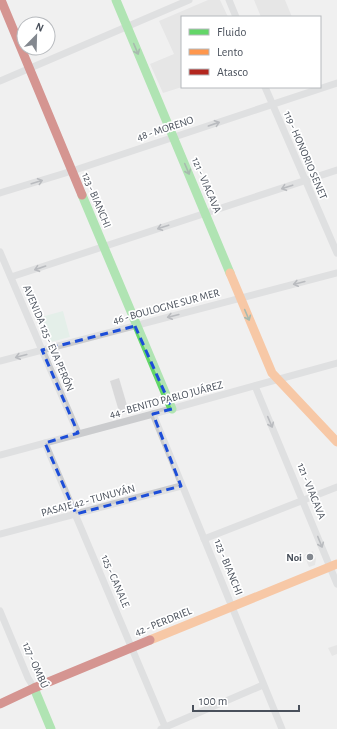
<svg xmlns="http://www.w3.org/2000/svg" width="337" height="729" font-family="'Alegreya Sans',sans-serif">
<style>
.green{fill:#d6ede1}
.building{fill:#d9d9da}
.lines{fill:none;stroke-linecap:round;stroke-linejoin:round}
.street{stroke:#cbccce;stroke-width:7}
.fast{stroke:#63d668;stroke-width:9}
.slow{stroke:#ff974d;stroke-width:9}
.jam{stroke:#b3261e;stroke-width:9}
.oneway{stroke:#51785f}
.oneway2{stroke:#767b83}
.marked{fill:none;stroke:#1d4ed8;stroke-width:3;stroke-dasharray:8 5;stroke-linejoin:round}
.poi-dot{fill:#83888f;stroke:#fff;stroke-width:1.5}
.labels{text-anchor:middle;stroke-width:3.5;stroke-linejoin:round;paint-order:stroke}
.street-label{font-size:11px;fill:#49505b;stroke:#fff}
.poi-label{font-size:11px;font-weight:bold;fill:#49505b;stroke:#fff;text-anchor:end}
</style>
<rect width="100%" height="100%" fill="#f0f0f0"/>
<path class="green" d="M 63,311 L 70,337 L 51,342 L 46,339 L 37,318 Z"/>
<g class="building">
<path d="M 208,0 L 220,0 L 228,17 L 182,17 L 182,87 L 163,93 L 150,64 L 174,54 L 159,21 Z"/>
<path d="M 254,0 L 285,0 L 292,17 L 261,17 Z"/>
<path d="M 119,378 L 129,412 L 120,415 L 110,381 Z"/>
<path d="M 313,551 L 316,559 L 315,565 L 309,567 L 304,555 Z"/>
<path d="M 337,645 L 337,654 L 332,656 L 328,648 Z"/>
</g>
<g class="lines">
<g class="street">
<path d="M 229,0 L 236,17"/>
<path d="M 0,81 L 189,0"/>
<path d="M 265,87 L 337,253"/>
<path d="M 0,193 L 72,171 L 337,83"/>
<path d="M 0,252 L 42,350 L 78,433"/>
<path d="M 11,277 L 337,170"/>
<path d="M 0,361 L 337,273"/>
<path d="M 255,386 L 337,584"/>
<path d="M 153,414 L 282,729"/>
<path d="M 45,443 L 166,729"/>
<path d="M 0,455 L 153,414 L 337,363"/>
<path d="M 0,534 L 181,486"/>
<path d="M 204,539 L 337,487"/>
<path d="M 0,611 L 28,678 L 34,688"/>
<path d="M 161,729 L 263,685"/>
</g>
<g class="fast">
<path d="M 116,0 L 230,273"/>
<path d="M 82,195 L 172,409"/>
<path d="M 34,688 L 51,729"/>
</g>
<g class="slow">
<path d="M 230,273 L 272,373 L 337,442"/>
<path d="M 150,640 L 337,564"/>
</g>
<g class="jam">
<path d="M 1,0 L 82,195"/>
<path d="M 0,704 L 34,688 L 150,640"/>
</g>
</g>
<defs><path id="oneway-shaft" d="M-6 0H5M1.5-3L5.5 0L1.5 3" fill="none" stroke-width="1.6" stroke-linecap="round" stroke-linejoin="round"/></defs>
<g class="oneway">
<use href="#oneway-shaft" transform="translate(136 49) rotate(67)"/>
<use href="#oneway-shaft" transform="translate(187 169) rotate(67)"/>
<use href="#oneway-shaft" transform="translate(247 315) rotate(67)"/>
</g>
<g class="oneway2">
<use href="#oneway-shaft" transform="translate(214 124) rotate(-19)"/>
<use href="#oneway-shaft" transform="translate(37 182) rotate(-17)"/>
<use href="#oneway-shaft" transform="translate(287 187) rotate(162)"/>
<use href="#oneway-shaft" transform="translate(163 227) rotate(162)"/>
<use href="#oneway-shaft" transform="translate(40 268) rotate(161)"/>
<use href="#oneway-shaft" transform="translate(299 283) rotate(166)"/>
<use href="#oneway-shaft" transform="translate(173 316) rotate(166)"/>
<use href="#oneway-shaft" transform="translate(21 356) rotate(165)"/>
<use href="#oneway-shaft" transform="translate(270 422) rotate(67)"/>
<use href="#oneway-shaft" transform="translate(320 542) rotate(68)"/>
</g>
<path d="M0 0H337V729H0ZM 135,326 L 172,409 L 153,414 L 181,486 L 76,514 L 45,443 L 78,433 L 42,350 Z" fill="#f0f0f0" fill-opacity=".55" fill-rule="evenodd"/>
<path class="marked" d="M 135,326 L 172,409 L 153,414 L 181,486 L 76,514 L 45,443 L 78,433 L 42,350 Z"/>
<circle class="poi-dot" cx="310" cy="557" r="4"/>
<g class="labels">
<g class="street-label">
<text transform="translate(165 128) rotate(-18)" y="4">48 - MORENO</text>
<text transform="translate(306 155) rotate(67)" y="4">119 - HONORIO SENET</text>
<text transform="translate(207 185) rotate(67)" y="4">121 - VIACAVA</text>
<text transform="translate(97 200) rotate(67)" y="4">123 - BIANCHI</text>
<text transform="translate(166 306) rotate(-15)" y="4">46 - BOULOGNE SUR MER</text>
<text transform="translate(49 338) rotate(67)" y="4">AVENIDA 125 - EVA PERÓN</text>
<text transform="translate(166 399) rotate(-15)" y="4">44 - BENITO PABLO JUÁREZ</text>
<text transform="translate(312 491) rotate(68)" y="4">121 - VIACAVA</text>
<text transform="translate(88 500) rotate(-15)" y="4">PASAJE 42 - TUNUYÁN</text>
<text transform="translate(229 567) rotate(68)" y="4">123 - BIANCHI</text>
<text transform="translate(116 581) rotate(67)" y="4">125 - CANALE</text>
<text transform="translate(163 621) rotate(-22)" y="4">42 - PERDRIEL</text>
<text transform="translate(36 665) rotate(66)" y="4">127 - OMBÚ</text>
</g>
<g class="poi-label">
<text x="302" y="561">Noi</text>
</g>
</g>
<rect x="181" y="16" width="140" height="72" fill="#ffffff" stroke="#b6b9bd"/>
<rect x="189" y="29" width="20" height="6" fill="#63d668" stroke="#b6b9bd"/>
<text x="217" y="36" font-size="12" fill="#49505b">Fluido</text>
<rect x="189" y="49" width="20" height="6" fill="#ff974d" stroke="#b6b9bd"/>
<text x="217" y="56" font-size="12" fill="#49505b">Lento</text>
<rect x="189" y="69" width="20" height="6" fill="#b3261e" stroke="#b6b9bd"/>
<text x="217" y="76" font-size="12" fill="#49505b">Atasco</text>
<g transform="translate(36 36) rotate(23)"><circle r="19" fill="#ffffff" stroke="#b6b9bd"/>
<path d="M0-3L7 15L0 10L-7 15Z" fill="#83888f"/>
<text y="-6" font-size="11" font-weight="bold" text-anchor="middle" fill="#49505b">N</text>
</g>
<path d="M193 705v6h106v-6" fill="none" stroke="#49505b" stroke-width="2"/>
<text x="199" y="705" font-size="12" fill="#49505b" stroke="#ffffff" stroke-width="3" paint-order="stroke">100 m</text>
</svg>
